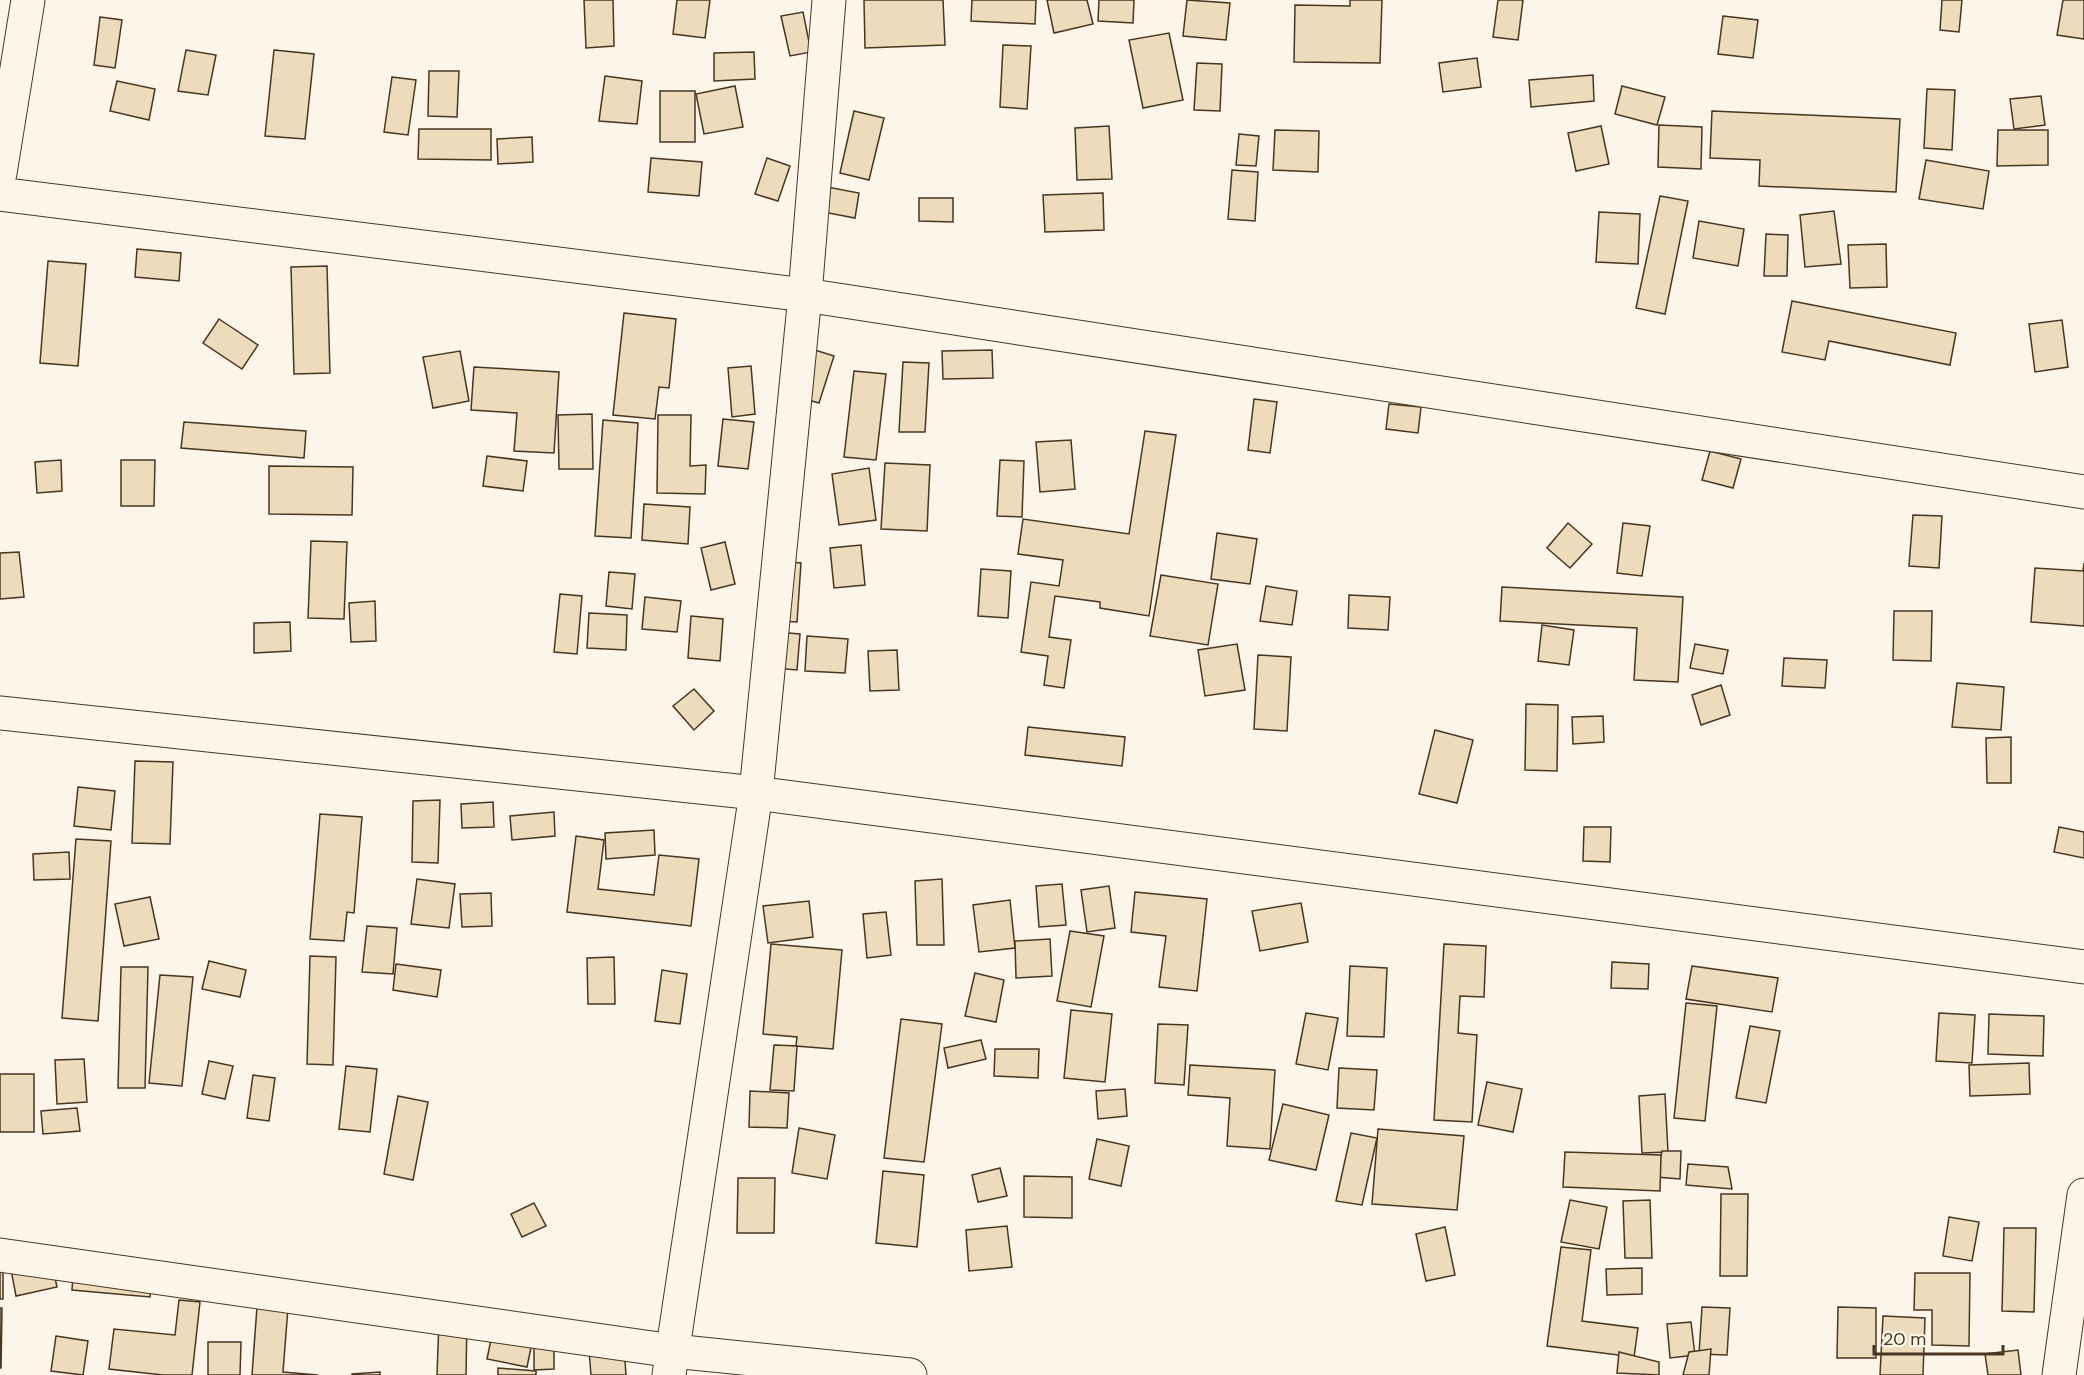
<svg xmlns="http://www.w3.org/2000/svg" width="2084" height="1375" font-family="'DM Sans',sans-serif">
<style>
.building{fill:#ecdcbc;stroke:#4a3520;stroke-width:1.5}
.lines{fill:none;stroke-linecap:round;stroke-linejoin:round}
.minor-casing{stroke:#4a3520;stroke-width:35}
.minor{stroke:#fbf6e9;stroke-width:33}
</style>
<rect width="100%" height="100%" fill="#fbf6e9"/>
<g class="building">
<path d="M 584,0 L 613,0 L 614,46 L 586,48 Z"/>
<path d="M 677,0 L 710,0 L 705,38 L 673,34 Z"/>
<path d="M 864,0 L 943,0 L 945,45 L 865,48 Z"/>
<path d="M 972,0 L 1036,0 L 1035,24 L 971,21 Z"/>
<path d="M 1047,0 L 1087,0 L 1093,24 L 1054,33 Z"/>
<path d="M 1099,0 L 1134,0 L 1133,23 L 1098,21 Z"/>
<path d="M 1187,0 L 1230,3 L 1226,40 L 1183,36 Z"/>
<path d="M 1350,0 L 1382,0 L 1380,63 L 1294,62 L 1295,5 L 1350,6 Z"/>
<path d="M 1498,0 L 1523,0 L 1518,40 L 1493,37 Z"/>
<path d="M 1942,0 L 1962,0 L 1959,32 L 1940,30 Z"/>
<path d="M 2063,0 L 2084,0 L 2084,39 L 2057,35 Z"/>
<path d="M 803,12 L 811,52 L 790,56 L 781,16 Z"/>
<path d="M 1723,16 L 1758,20 L 1753,58 L 1718,54 Z"/>
<path d="M 100,17 L 122,20 L 115,68 L 94,65 Z"/>
<path d="M 1169,33 L 1183,100 L 1143,108 L 1129,40 Z"/>
<path d="M 1003,45 L 1031,46 L 1027,109 L 1000,107 Z"/>
<path d="M 186,50 L 216,55 L 208,95 L 178,91 Z"/>
<path d="M 274,50 L 314,54 L 305,139 L 265,136 Z"/>
<path d="M 754,52 L 755,79 L 714,81 L 714,53 Z"/>
<path d="M 1477,58 L 1481,87 L 1443,92 L 1439,63 Z"/>
<path d="M 1197,63 L 1222,64 L 1220,111 L 1194,110 Z"/>
<path d="M 429,71 L 459,71 L 457,117 L 428,116 Z"/>
<path d="M 1593,75 L 1594,101 L 1531,107 L 1529,80 Z"/>
<path d="M 605,76 L 642,81 L 637,124 L 599,121 Z"/>
<path d="M 392,77 L 416,80 L 408,135 L 384,132 Z"/>
<path d="M 117,81 L 155,89 L 149,120 L 110,111 Z"/>
<path d="M 735,86 L 743,127 L 704,134 L 696,94 Z"/>
<path d="M 1622,86 L 1665,97 L 1657,125 L 1615,114 Z"/>
<path d="M 1927,89 L 1955,90 L 1952,150 L 1924,148 Z"/>
<rect x="660" y="91" width="35" height="51"/>
<path d="M 2041,96 L 2045,125 L 2014,129 L 2010,99 Z"/>
<path d="M 854,111 L 884,118 L 869,180 L 840,173 Z"/>
<path d="M 1712,111 L 1900,119 L 1896,192 L 1759,186 L 1760,160 L 1710,158 Z"/>
<path d="M 1659,125 L 1702,127 L 1701,169 L 1658,167 Z"/>
<path d="M 1109,126 L 1112,179 L 1077,180 L 1075,128 Z"/>
<path d="M 1601,126 L 1609,164 L 1576,171 L 1568,133 Z"/>
<path d="M 419,129 L 491,129 L 491,160 L 418,159 Z"/>
<path d="M 1275,130 L 1319,131 L 1318,172 L 1273,170 Z"/>
<path d="M 1998,130 L 2048,130 L 2048,165 L 1997,166 Z"/>
<path d="M 1239,134 L 1259,136 L 1256,166 L 1236,165 Z"/>
<path d="M 532,137 L 533,162 L 498,164 L 497,139 Z"/>
<path d="M 651,158 L 702,162 L 699,196 L 648,192 Z"/>
<path d="M 767,158 L 790,166 L 778,201 L 755,194 Z"/>
<path d="M 1926,160 L 1989,171 L 1983,209 L 1919,199 Z"/>
<path d="M 1232,170 L 1258,172 L 1255,221 L 1228,219 Z"/>
<path d="M 822,186 L 859,193 L 855,218 L 818,211 Z"/>
<path d="M 1103,193 L 1104,230 L 1045,232 L 1043,195 Z"/>
<path d="M 1660,196 L 1688,201 L 1665,314 L 1636,308 Z"/>
<path d="M 919,198 L 953,198 L 953,222 L 919,221 Z"/>
<path d="M 1834,211 L 1841,264 L 1805,267 L 1800,215 Z"/>
<path d="M 1599,212 L 1640,214 L 1638,264 L 1596,262 Z"/>
<path d="M 1699,221 L 1744,229 L 1738,266 L 1693,258 Z"/>
<path d="M 1766,234 L 1788,235 L 1787,276 L 1764,276 Z"/>
<path d="M 1886,244 L 1887,287 L 1850,288 L 1848,245 Z"/>
<path d="M 137,249 L 181,253 L 179,281 L 135,277 Z"/>
<path d="M 48,261 L 86,264 L 78,366 L 40,363 Z"/>
<path d="M 327,266 L 330,373 L 294,374 L 291,267 Z"/>
<path d="M 1792,301 L 1956,333 L 1950,365 L 1829,341 L 1825,360 L 1782,352 Z"/>
<path d="M 624,313 L 676,319 L 669,388 L 659,387 L 655,419 L 613,415 Z"/>
<path d="M 219,319 L 258,345 L 242,369 L 203,343 Z"/>
<path d="M 2062,320 L 2068,367 L 2035,372 L 2029,324 Z"/>
<path d="M 802,346 L 834,356 L 819,403 L 787,394 Z"/>
<path d="M 992,350 L 993,378 L 943,379 L 942,351 Z"/>
<path d="M 460,351 L 469,401 L 433,408 L 423,357 Z"/>
<path d="M 903,362 L 929,363 L 925,432 L 899,432 Z"/>
<path d="M 751,366 L 755,414 L 732,417 L 728,368 Z"/>
<path d="M 474,367 L 559,372 L 554,453 L 514,451 L 517,413 L 471,410 Z"/>
<path d="M 854,371 L 886,374 L 876,460 L 844,457 Z"/>
<path d="M 1254,399 L 1277,402 L 1270,453 L 1248,450 Z"/>
<path d="M 1389,404 L 1421,407 L 1418,433 L 1386,429 Z"/>
<path d="M 592,414 L 593,469 L 559,469 L 558,415 Z"/>
<path d="M 658,415 L 691,415 L 690,466 L 706,465 L 705,494 L 657,493 Z"/>
<path d="M 723,419 L 754,422 L 748,469 L 718,466 Z"/>
<path d="M 603,420 L 638,423 L 631,538 L 595,536 Z"/>
<path d="M 184,422 L 306,431 L 304,458 L 181,448 Z"/>
<path d="M 1145,431 L 1176,435 L 1149,616 L 1100,608 L 1100,602 L 1055,596 L 1049,637 L 1071,640 L 1064,688 L 1044,685 L 1048,656 L 1021,652 L 1031,582 L 1059,586 L 1063,560 L 1018,554 L 1023,519 L 1129,534 Z"/>
<path d="M 1071,440 L 1075,489 L 1040,492 L 1036,442 Z"/>
<path d="M 1710,451 L 1741,459 L 1733,488 L 1702,480 Z"/>
<path d="M 487,456 L 527,461 L 523,491 L 483,486 Z"/>
<path d="M 61,460 L 62,491 L 37,493 L 35,462 Z"/>
<path d="M 121,460 L 155,460 L 154,506 L 121,506 Z"/>
<path d="M 1000,460 L 1024,461 L 1022,517 L 997,516 Z"/>
<path d="M 885,463 L 930,465 L 927,531 L 881,529 Z"/>
<path d="M 269,466 L 353,467 L 352,515 L 269,514 Z"/>
<path d="M 869,468 L 876,520 L 839,525 L 832,474 Z"/>
<path d="M 644,504 L 690,507 L 688,544 L 642,540 Z"/>
<path d="M 1913,515 L 1942,516 L 1939,568 L 1909,566 Z"/>
<path d="M 1568,523 L 1592,544 L 1570,568 L 1547,548 Z"/>
<path d="M 1623,523 L 1650,526 L 1642,576 L 1617,573 Z"/>
<path d="M 1217,533 L 1257,539 L 1250,584 L 1211,579 Z"/>
<path d="M 311,541 L 347,542 L 344,619 L 308,618 Z"/>
<path d="M 725,542 L 735,584 L 711,590 L 701,548 Z"/>
<path d="M 861,545 L 865,585 L 834,588 L 830,548 Z"/>
<path d="M 19,552 L 24,597 L 0,599 L 0,553 Z"/>
<path d="M 768,560 L 801,563 L 797,622 L 764,620 Z"/>
<path d="M 2084,563 L 2084,626 L 2031,622 L 2035,568 L 2083,571 Z"/>
<path d="M 981,569 L 1011,571 L 1008,618 L 978,616 Z"/>
<path d="M 609,572 L 635,574 L 632,609 L 606,606 Z"/>
<path d="M 1161,575 L 1218,584 L 1208,645 L 1150,636 Z"/>
<path d="M 1266,586 L 1297,591 L 1292,625 L 1260,621 Z"/>
<path d="M 1502,587 L 1683,597 L 1678,682 L 1634,680 L 1637,628 L 1500,621 Z"/>
<path d="M 560,594 L 582,596 L 577,654 L 554,652 Z"/>
<path d="M 1349,595 L 1390,597 L 1388,630 L 1348,628 Z"/>
<path d="M 645,597 L 681,601 L 677,632 L 642,629 Z"/>
<path d="M 375,601 L 376,641 L 351,642 L 349,603 Z"/>
<path d="M 1894,611 L 1932,611 L 1931,661 L 1893,660 Z"/>
<path d="M 589,613 L 627,615 L 626,650 L 587,648 Z"/>
<path d="M 691,616 L 723,619 L 720,661 L 688,658 Z"/>
<path d="M 290,622 L 291,651 L 254,653 L 254,623 Z"/>
<path d="M 1542,625 L 1574,630 L 1569,665 L 1538,661 Z"/>
<path d="M 765,631 L 800,634 L 797,670 L 761,667 Z"/>
<path d="M 807,636 L 848,639 L 845,673 L 805,671 Z"/>
<path d="M 1237,644 L 1245,690 L 1205,696 L 1198,650 Z"/>
<path d="M 1695,644 L 1728,650 L 1723,674 L 1690,668 Z"/>
<path d="M 897,650 L 899,690 L 870,691 L 868,651 Z"/>
<path d="M 1258,655 L 1291,657 L 1287,731 L 1254,729 Z"/>
<path d="M 1784,658 L 1827,660 L 1825,688 L 1782,686 Z"/>
<path d="M 1957,683 L 2004,687 L 2001,730 L 1952,727 Z"/>
<path d="M 1721,685 L 1730,715 L 1701,725 L 1692,695 Z"/>
<path d="M 694,689 L 714,711 L 694,730 L 673,706 Z"/>
<path d="M 1526,704 L 1558,705 L 1557,771 L 1525,770 Z"/>
<path d="M 1603,716 L 1604,742 L 1573,744 L 1572,717 Z"/>
<path d="M 1028,727 L 1125,737 L 1122,766 L 1025,755 Z"/>
<path d="M 1435,730 L 1473,740 L 1457,803 L 1419,794 Z"/>
<path d="M 2011,737 L 2011,783 L 1987,783 L 1986,738 Z"/>
<path d="M 135,761 L 173,762 L 170,844 L 132,843 Z"/>
<path d="M 78,787 L 115,791 L 111,830 L 74,826 Z"/>
<path d="M 440,800 L 438,863 L 412,862 L 413,801 Z"/>
<path d="M 493,802 L 494,827 L 462,828 L 461,804 Z"/>
<path d="M 554,812 L 555,836 L 512,840 L 510,816 Z"/>
<path d="M 320,814 L 362,817 L 354,913 L 347,912 L 344,941 L 310,939 Z"/>
<path d="M 1584,827 L 1611,827 L 1610,862 L 1583,861 Z"/>
<path d="M 2059,827 L 2084,832 L 2084,858 L 2054,852 Z"/>
<path d="M 654,830 L 655,855 L 606,859 L 605,833 Z"/>
<path d="M 576,836 L 604,840 L 598,889 L 654,895 L 659,855 L 699,859 L 691,926 L 567,912 Z"/>
<path d="M 76,839 L 111,841 L 98,1021 L 62,1018 Z"/>
<path d="M 69,852 L 70,879 L 34,880 L 33,854 Z"/>
<path d="M 417,879 L 455,884 L 449,928 L 411,924 Z"/>
<path d="M 942,879 L 944,945 L 917,945 L 915,881 Z"/>
<path d="M 1062,884 L 1066,925 L 1039,927 L 1036,886 Z"/>
<path d="M 1109,886 L 1115,928 L 1087,932 L 1081,890 Z"/>
<path d="M 1135,892 L 1207,899 L 1197,991 L 1159,987 L 1166,936 L 1131,932 Z"/>
<path d="M 491,893 L 492,926 L 462,927 L 460,894 Z"/>
<path d="M 150,897 L 159,939 L 124,946 L 115,904 Z"/>
<path d="M 1010,900 L 1015,948 L 979,952 L 973,905 Z"/>
<path d="M 809,901 L 813,937 L 768,943 L 763,906 Z"/>
<path d="M 1301,903 L 1308,942 L 1260,951 L 1252,911 Z"/>
<path d="M 886,912 L 891,955 L 867,958 L 863,914 Z"/>
<path d="M 367,926 L 397,928 L 393,974 L 362,972 Z"/>
<path d="M 1070,931 L 1104,936 L 1091,1007 L 1057,1001 Z"/>
<path d="M 1050,939 L 1052,976 L 1016,978 L 1015,941 Z"/>
<path d="M 771,944 L 842,950 L 833,1049 L 796,1046 L 797,1037 L 763,1034 Z"/>
<path d="M 1444,944 L 1486,946 L 1484,997 L 1460,996 L 1458,1033 L 1477,1035 L 1472,1122 L 1434,1120 Z"/>
<path d="M 310,956 L 336,957 L 333,1065 L 307,1064 Z"/>
<path d="M 614,957 L 615,1004 L 588,1004 L 587,958 Z"/>
<path d="M 209,961 L 246,970 L 240,997 L 202,989 Z"/>
<path d="M 1612,962 L 1649,964 L 1648,989 L 1611,988 Z"/>
<path d="M 396,964 L 441,970 L 437,997 L 393,990 Z"/>
<path d="M 1350,966 L 1387,968 L 1384,1037 L 1347,1036 Z"/>
<path d="M 1692,966 L 1778,978 L 1772,1012 L 1686,999 Z"/>
<path d="M 121,967 L 148,967 L 145,1088 L 118,1088 Z"/>
<path d="M 662,970 L 687,974 L 680,1024 L 655,1021 Z"/>
<path d="M 975,973 L 1004,980 L 996,1022 L 965,1016 Z"/>
<path d="M 160,975 L 193,977 L 182,1086 L 149,1083 Z"/>
<path d="M 1686,1003 L 1717,1006 L 1705,1121 L 1674,1118 Z"/>
<path d="M 1071,1010 L 1112,1014 L 1105,1082 L 1064,1078 Z"/>
<path d="M 1306,1013 L 1338,1018 L 1328,1070 L 1296,1064 Z"/>
<path d="M 1939,1013 L 1975,1015 L 1972,1063 L 1936,1061 Z"/>
<path d="M 1989,1014 L 2044,1016 L 2043,1056 L 1988,1054 Z"/>
<path d="M 901,1019 L 942,1024 L 924,1162 L 884,1158 Z"/>
<path d="M 1158,1024 L 1188,1025 L 1184,1085 L 1155,1083 Z"/>
<path d="M 1750,1026 L 1780,1031 L 1766,1103 L 1736,1098 Z"/>
<path d="M 981,1040 L 986,1059 L 948,1068 L 944,1048 Z"/>
<path d="M 774,1045 L 797,1046 L 794,1091 L 770,1090 Z"/>
<path d="M 995,1049 L 1039,1049 L 1038,1078 L 994,1076 Z"/>
<path d="M 84,1059 L 87,1102 L 57,1104 L 55,1060 Z"/>
<path d="M 209,1061 L 233,1066 L 225,1099 L 202,1094 Z"/>
<path d="M 2029,1063 L 2030,1094 L 1970,1096 L 1969,1065 Z"/>
<path d="M 1190,1065 L 1275,1070 L 1270,1149 L 1227,1146 L 1230,1098 L 1188,1095 Z"/>
<path d="M 346,1066 L 377,1069 L 370,1132 L 339,1129 Z"/>
<path d="M 1339,1068 L 1377,1070 L 1374,1110 L 1337,1108 Z"/>
<rect x="0" y="1074" width="34" height="58"/>
<path d="M 253,1075 L 275,1078 L 269,1121 L 247,1118 Z"/>
<path d="M 1487,1082 L 1522,1089 L 1513,1132 L 1478,1125 Z"/>
<path d="M 1125,1089 L 1127,1116 L 1098,1119 L 1096,1091 Z"/>
<path d="M 750,1091 L 789,1093 L 787,1128 L 749,1127 Z"/>
<path d="M 1665,1094 L 1668,1152 L 1642,1153 L 1639,1096 Z"/>
<path d="M 398,1096 L 428,1102 L 413,1180 L 384,1174 Z"/>
<path d="M 1283,1104 L 1329,1115 L 1316,1170 L 1269,1160 Z"/>
<path d="M 77,1108 L 80,1131 L 43,1134 L 41,1111 Z"/>
<path d="M 799,1128 L 835,1135 L 827,1179 L 792,1173 Z"/>
<path d="M 1378,1129 L 1464,1136 L 1457,1210 L 1372,1204 Z"/>
<path d="M 1351,1133 L 1377,1138 L 1362,1205 L 1336,1201 Z"/>
<path d="M 1097,1139 L 1129,1146 L 1121,1186 L 1089,1179 Z"/>
<path d="M 1662,1151 L 1681,1151 L 1680,1179 L 1656,1177 Z"/>
<path d="M 1565,1152 L 1661,1155 L 1660,1191 L 1563,1187 Z"/>
<path d="M 1688,1164 L 1728,1167 L 1732,1189 L 1686,1185 Z"/>
<path d="M 1000,1168 L 1007,1196 L 978,1202 L 972,1175 Z"/>
<path d="M 883,1171 L 924,1175 L 917,1247 L 876,1243 Z"/>
<path d="M 1024,1176 L 1072,1177 L 1072,1218 L 1024,1217 Z"/>
<path d="M 738,1178 L 775,1178 L 774,1233 L 737,1233 Z"/>
<path d="M 1721,1194 L 1748,1194 L 1747,1276 L 1720,1276 Z"/>
<path d="M 1570,1200 L 1607,1207 L 1599,1249 L 1561,1242 Z"/>
<path d="M 1650,1200 L 1652,1258 L 1625,1258 L 1623,1201 Z"/>
<path d="M 534,1203 L 546,1226 L 522,1237 L 511,1214 Z"/>
<path d="M 1949,1217 L 1979,1222 L 1972,1261 L 1943,1256 Z"/>
<path d="M 1007,1226 L 1012,1267 L 969,1271 L 966,1230 Z"/>
<path d="M 1445,1227 L 1455,1275 L 1426,1281 L 1416,1234 Z"/>
<path d="M 2004,1228 L 2036,1228 L 2034,1312 L 2002,1311 Z"/>
<path d="M 1561,1247 L 1591,1250 L 1582,1321 L 1638,1328 L 1634,1357 L 1547,1346 Z"/>
<path d="M 49,1250 L 57,1287 L 16,1296 L 9,1259 Z"/>
<path d="M 74,1259 L 153,1267 L 150,1297 L 72,1290 Z"/>
<path d="M 3,1262 L 3,1299 L 0,1299 L 0,1263 Z"/>
<path d="M 1642,1268 L 1642,1294 L 1607,1295 L 1606,1269 Z"/>
<path d="M 1915,1273 L 1970,1273 L 1969,1346 L 1932,1345 L 1932,1310 L 1914,1310 Z"/>
<path d="M 258,1293 L 289,1295 L 283,1372 L 318,1375 L 252,1375 Z"/>
<path d="M 179,1300 L 200,1302 L 192,1375 L 163,1375 L 109,1369 L 114,1329 L 175,1335 Z"/>
<path d="M 1702,1307 L 1730,1308 L 1727,1355 L 1699,1354 Z"/>
<path d="M 1838,1307 L 1876,1308 L 1876,1358 L 1837,1358 Z"/>
<path d="M 0,1308 L 2,1308 L 1,1368 L 0,1368 Z"/>
<path d="M 1883,1316 L 1925,1318 L 1923,1375 L 1880,1375 Z"/>
<path d="M 439,1320 L 467,1320 L 466,1375 L 437,1375 Z"/>
<path d="M 1691,1322 L 1695,1355 L 1670,1358 L 1667,1324 Z"/>
<path d="M 494,1325 L 534,1333 L 527,1367 L 487,1359 Z"/>
<path d="M 534,1333 L 554,1333 L 554,1369 L 534,1370 Z"/>
<path d="M 56,1336 L 88,1341 L 83,1375 L 51,1371 Z"/>
<path d="M 208,1342 L 241,1342 L 240,1375 L 208,1375 Z"/>
<path d="M 624,1347 L 626,1375 L 591,1375 L 589,1350 Z"/>
<path d="M 1711,1349 L 1709,1375 L 1683,1375 L 1689,1352 Z"/>
<path d="M 2018,1350 L 2021,1375 L 1988,1375 L 1985,1354 Z"/>
<path d="M 1619,1352 L 1659,1362 L 1659,1375 L 1617,1373 Z"/>
<path d="M 498,1368 L 536,1371 L 536,1375 L 498,1375 Z"/>
<path d="M 380,1372 L 380,1375 L 352,1375 L 352,1374 Z"/>
</g>
<g class="lines">
<g class="minor-casing">
<g id="minor">
<path d="M 0,173 L 28,0"/>
<path d="M 0,194 L 805,295 L 2084,492"/>
<path d="M 0,713 L 756,793 L 2084,967"/>
<path d="M 0,1255 L 673,1351 L 910,1375"/>
<path d="M 669,1375 L 756,793 L 805,295 L 829,0"/>
<path d="M 2059,1375 L 2084,1195"/>
</g>
</g>
<use href="#minor" class="minor"/>
</g>
<path d="M1874 1345v9h129v-9" fill="none" stroke="#4a3520" stroke-width="3"/>
<text x="1883" y="1345" font-size="18" fill="#4a3520" stroke="#fbf6e9" stroke-width="4.5" paint-order="stroke">20 m</text>
</svg>
